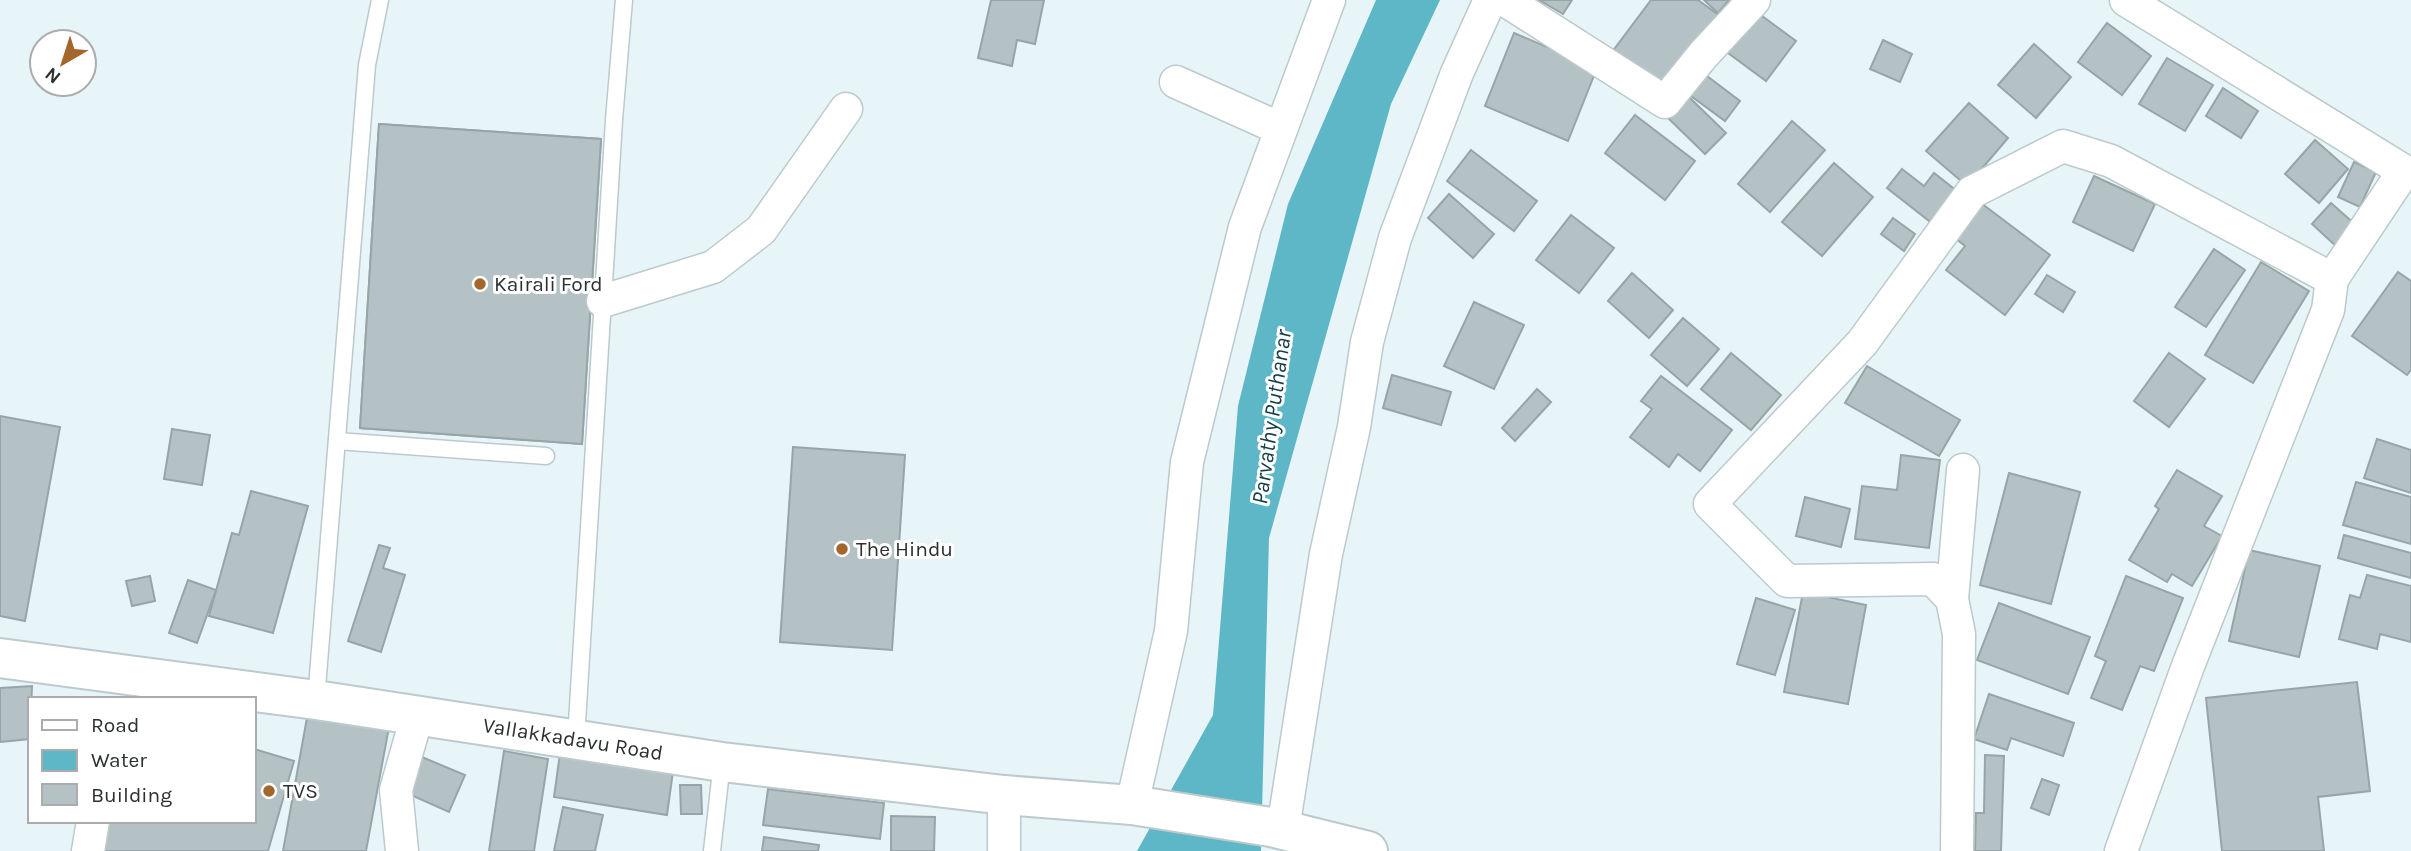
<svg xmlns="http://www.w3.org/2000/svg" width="2411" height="851" font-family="Karla,sans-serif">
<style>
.water{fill:#5eb7c7}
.building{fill:#b5c2c5;stroke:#98a5a7;stroke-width:2}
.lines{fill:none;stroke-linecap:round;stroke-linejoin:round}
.lane-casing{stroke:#bccacc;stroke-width:19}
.street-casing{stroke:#bccacc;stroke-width:35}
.secondary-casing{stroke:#bccacc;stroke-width:42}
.lane{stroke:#fff;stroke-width:16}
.street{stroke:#fff;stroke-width:32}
.secondary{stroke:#fff;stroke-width:38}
.poi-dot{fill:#a4662b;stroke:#fff;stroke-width:2.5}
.labels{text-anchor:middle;stroke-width:6;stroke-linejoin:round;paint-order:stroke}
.poi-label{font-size:21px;fill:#2b3031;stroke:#fff;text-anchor:start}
.street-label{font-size:21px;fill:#2b3031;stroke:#fff}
.water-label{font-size:23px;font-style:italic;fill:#164047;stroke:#fff}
</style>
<rect width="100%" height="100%" fill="#e7f5f8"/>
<path class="water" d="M 1376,0 L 1440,0 L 1391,104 L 1269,538 L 1261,851 L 1137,851 L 1213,715 L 1238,406 L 1288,204 Z"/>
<g class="building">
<path d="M 991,0 L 1044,0 L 1035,44 L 1017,40 L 1012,66 L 978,58 Z"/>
<path d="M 1539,0 L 1572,0 L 1563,14 Z"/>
<path d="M 1651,0 L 1698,0 L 1720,16 L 1663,91 L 1612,52 Z"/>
<path d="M 1704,0 L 1729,0 L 1718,13 Z"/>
<path d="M 1754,10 L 1796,41 L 1766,81 L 1724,50 Z"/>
<path d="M 2107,23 L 2151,56 L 2122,95 L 2078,62 Z"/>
<path d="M 1514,33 L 1597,68 L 1568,141 L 1485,106 Z"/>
<path d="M 1883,40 L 1912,54 L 1900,82 L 1870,69 Z"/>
<path d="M 2034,44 L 2071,77 L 2036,118 L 1998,85 Z"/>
<path d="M 2167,58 L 2213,85 L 2185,131 L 2139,104 Z"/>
<path d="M 1703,73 L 1740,101 L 1725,121 L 1687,93 Z"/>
<path d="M 2223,88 L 2258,111 L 2241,138 L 2206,116 Z"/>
<path d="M 1689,97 L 1726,133 L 1705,154 L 1669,119 Z"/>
<path d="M 1969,103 L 2008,138 L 1967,186 L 1926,151 Z"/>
<path d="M 1635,115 L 1695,161 L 1665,200 L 1605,153 Z"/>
<path d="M 1792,121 L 1825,150 L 1770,212 L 1738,184 Z"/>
<path d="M 379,124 L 601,139 L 582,444 L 360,428 Z"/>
<path d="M 379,124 L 601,139 L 582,444 L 360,428 Z"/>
<path d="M 2315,140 L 2348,169 L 2319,203 L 2285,174 Z"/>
<path d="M 1471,150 L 1537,201 L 1514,231 L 1447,181 Z"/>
<path d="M 2354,162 L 2376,172 L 2360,207 L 2338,197 Z"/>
<path d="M 1834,163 L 1873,197 L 1822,256 L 1782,222 Z"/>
<path d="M 1902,169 L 1924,186 L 1934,173 L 1958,192 L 1933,224 L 1887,188 Z"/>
<path d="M 2094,176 L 2155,204 L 2133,251 L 2073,222 Z"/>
<path d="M 1449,194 L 1494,234 L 1473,258 L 1428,218 Z"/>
<path d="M 1981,203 L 2050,255 L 2005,315 L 1946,270 L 1965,246 L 1955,238 Z"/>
<path d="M 2331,203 L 2357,226 L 2337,247 L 2312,224 Z"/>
<path d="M 1571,215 L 1614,248 L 1579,293 L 1536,260 Z"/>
<path d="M 1893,218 L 1915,234 L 1904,251 L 1881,234 Z"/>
<path d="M 2214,249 L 2245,270 L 2206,327 L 2175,307 Z"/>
<path d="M 2261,262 L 2309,291 L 2253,383 L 2205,355 Z"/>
<path d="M 2398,272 L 2411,281 L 2411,370 L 2407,375 L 2352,336 Z"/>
<path d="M 1632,273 L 1673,310 L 1649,338 L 1608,301 Z"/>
<path d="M 2047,275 L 2075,292 L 2063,312 L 2035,294 Z"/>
<path d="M 1474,302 L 1524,325 L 1494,389 L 1444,366 Z"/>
<path d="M 1683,318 L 1719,349 L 1687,386 L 1651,355 Z"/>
<path d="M 1731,353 L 1781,395 L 1751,430 L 1701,389 Z"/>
<path d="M 2169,353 L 2205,379 L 2169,427 L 2134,401 Z"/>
<path d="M 1867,366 L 1960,420 L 1939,456 L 1845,403 Z"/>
<path d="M 1392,375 L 1451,392 L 1441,425 L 1383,408 Z"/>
<path d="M 1661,376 L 1732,430 L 1700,471 L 1678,454 L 1669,467 L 1630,437 L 1652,409 L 1641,401 Z"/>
<path d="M 1537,389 L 1551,402 L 1515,441 L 1502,428 Z"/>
<path d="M 0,416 L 60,427 L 25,621 L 0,616 Z"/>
<path d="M 172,429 L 210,435 L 202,485 L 164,479 Z"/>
<path d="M 2377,439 L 2411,450 L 2411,493 L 2364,478 Z"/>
<path d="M 793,447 L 905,455 L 892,650 L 780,642 Z"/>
<path d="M 1901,455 L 1940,460 L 1929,548 L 1855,539 L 1862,486 L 1897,490 Z"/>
<path d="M 2177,470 L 2222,496 L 2204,526 L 2222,536 L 2192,586 L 2172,574 L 2167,582 L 2129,560 L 2159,509 L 2155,506 Z"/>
<path d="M 2009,473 L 2080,492 L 2051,604 L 1980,585 Z"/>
<path d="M 2356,482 L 2411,497 L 2411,544 L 2343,525 Z"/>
<path d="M 251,491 L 308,506 L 273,633 L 209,616 L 232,533 L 239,535 Z"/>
<path d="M 1805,497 L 1850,509 L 1841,547 L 1796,536 Z"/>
<path d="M 2344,535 L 2411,553 L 2411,578 L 2338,558 Z"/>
<path d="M 379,545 L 390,548 L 383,568 L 405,575 L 381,652 L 348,641 Z"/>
<path d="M 2249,550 L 2320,566 L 2299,657 L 2229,641 Z"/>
<path d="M 2367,575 L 2411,586 L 2411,642 L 2380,634 L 2377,649 L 2339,639 L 2350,595 L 2360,598 Z"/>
<path d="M 150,576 L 155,601 L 132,606 L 126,581 Z"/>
<path d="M 2126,576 L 2183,598 L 2154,671 L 2140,666 L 2122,710 L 2091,698 L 2106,661 L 2095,656 Z"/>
<path d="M 188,580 L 216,590 L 197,643 L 169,633 Z"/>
<path d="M 1803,592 L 1866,605 L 1848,704 L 1784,692 Z"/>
<path d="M 1756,598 L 1795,610 L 1775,675 L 1737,664 Z"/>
<path d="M 1999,603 L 2090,637 L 2068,694 L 1977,660 Z"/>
<path d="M 2357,682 L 2370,791 L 2318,797 L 2324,851 L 2222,851 L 2206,698 Z"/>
<path d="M 32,686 L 30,739 L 0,742 L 0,688 Z"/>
<path d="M 1989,694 L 2074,723 L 2063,756 L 2011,738 L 2007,750 L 1974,739 Z"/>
<path d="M 308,712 L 389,727 L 366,851 L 283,851 Z"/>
<path d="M 561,746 L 674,764 L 667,815 L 554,797 Z"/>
<path d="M 254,749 L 294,761 L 268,851 L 96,851 L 104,821 L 254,821 Z"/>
<path d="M 504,751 L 548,759 L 534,851 L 489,851 Z"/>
<path d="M 417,755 L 465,775 L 449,812 L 402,791 Z"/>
<path d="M 1985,755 L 2004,756 L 2001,851 L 1975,851 L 1976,813 L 1984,813 Z"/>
<path d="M 2042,779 L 2059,785 L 2049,815 L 2031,808 Z"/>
<path d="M 680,785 L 701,785 L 702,814 L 681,814 Z"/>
<path d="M 768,789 L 884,803 L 880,839 L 763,825 Z"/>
<path d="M 563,807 L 603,815 L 595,851 L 554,851 Z"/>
<path d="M 891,816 L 935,817 L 934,851 L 891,851 Z"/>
<path d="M 764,837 L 819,845 L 818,851 L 762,851 Z"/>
</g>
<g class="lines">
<g class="lane-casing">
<g id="lane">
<path d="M 337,441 L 546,456"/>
<path d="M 316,700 L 367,65 L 380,0"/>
<path d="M 576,739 L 614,120 L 624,0"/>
<path d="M 712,851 L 722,762"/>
</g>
</g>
<g class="street-casing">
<g id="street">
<path d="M 1505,0 L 1665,102 L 1703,55 L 1754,0"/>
<path d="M 1176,82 L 1281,129"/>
<path d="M 603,301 L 713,267 L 761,230 L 846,109"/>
<path d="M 1952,599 L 1963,470"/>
<path d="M 1132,805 L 1171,631 L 1187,462 L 1245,227 L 1329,0"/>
<path d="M 1283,829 L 1326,554 L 1354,427 L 1367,342 L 1395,238 L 1457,73 L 1490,0"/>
<path d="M 88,851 L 93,821"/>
<path d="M 402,851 L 396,790 L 417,716"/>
<path d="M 1004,851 L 1004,795"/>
<path d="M 1957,851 L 1959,634 L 1952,599 L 1933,579 L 1787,581 L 1710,504 L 1862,343 L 1972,192 L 2063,146 L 2111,161 L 2332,279"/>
<path d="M 2121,851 L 2188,666 L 2328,310 L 2332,279 L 2404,171 L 2126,0"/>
</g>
</g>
<g class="secondary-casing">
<path id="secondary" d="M 0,658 L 316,700 L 722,762 L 1004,795 L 1132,805 L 1271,827 L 1368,851"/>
</g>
<use href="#lane" class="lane"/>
<use href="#street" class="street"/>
<use href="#secondary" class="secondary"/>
</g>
<g class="poi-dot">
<circle cx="480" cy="284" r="7"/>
<circle cx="842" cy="549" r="7"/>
<circle cx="269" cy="791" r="7"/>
</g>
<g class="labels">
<g class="poi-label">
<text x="494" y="291">Kairali Ford</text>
<text x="856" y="556">The Hindu</text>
<text x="283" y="798">TVS</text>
</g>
<g class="street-label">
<text transform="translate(573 739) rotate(9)" y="7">Vallakkadavu Road</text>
</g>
<g class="water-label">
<text transform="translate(1271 417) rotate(-82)" y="8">Parvathy Puthanar</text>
</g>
</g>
<rect x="28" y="697" width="228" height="126" fill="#ffffff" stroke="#aaacad" stroke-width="2"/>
<rect x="42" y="720" width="35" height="10" fill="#ffffff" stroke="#aaacad" stroke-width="2"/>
<text x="91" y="732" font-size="21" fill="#2b3031">Road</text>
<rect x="42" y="750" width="35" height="21" fill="#5eb7c7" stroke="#aaacad" stroke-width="2"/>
<text x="91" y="767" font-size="21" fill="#2b3031">Water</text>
<rect x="42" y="784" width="35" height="21" fill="#b5c2c5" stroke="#aaacad" stroke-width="2"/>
<text x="91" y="802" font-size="21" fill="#2b3031">Building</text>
<g transform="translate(63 63) rotate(219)"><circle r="33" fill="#ffffff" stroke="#aaacad" stroke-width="2"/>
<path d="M0-5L12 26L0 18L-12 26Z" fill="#a4662b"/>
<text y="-10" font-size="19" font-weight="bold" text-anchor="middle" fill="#2b3031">N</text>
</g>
</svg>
